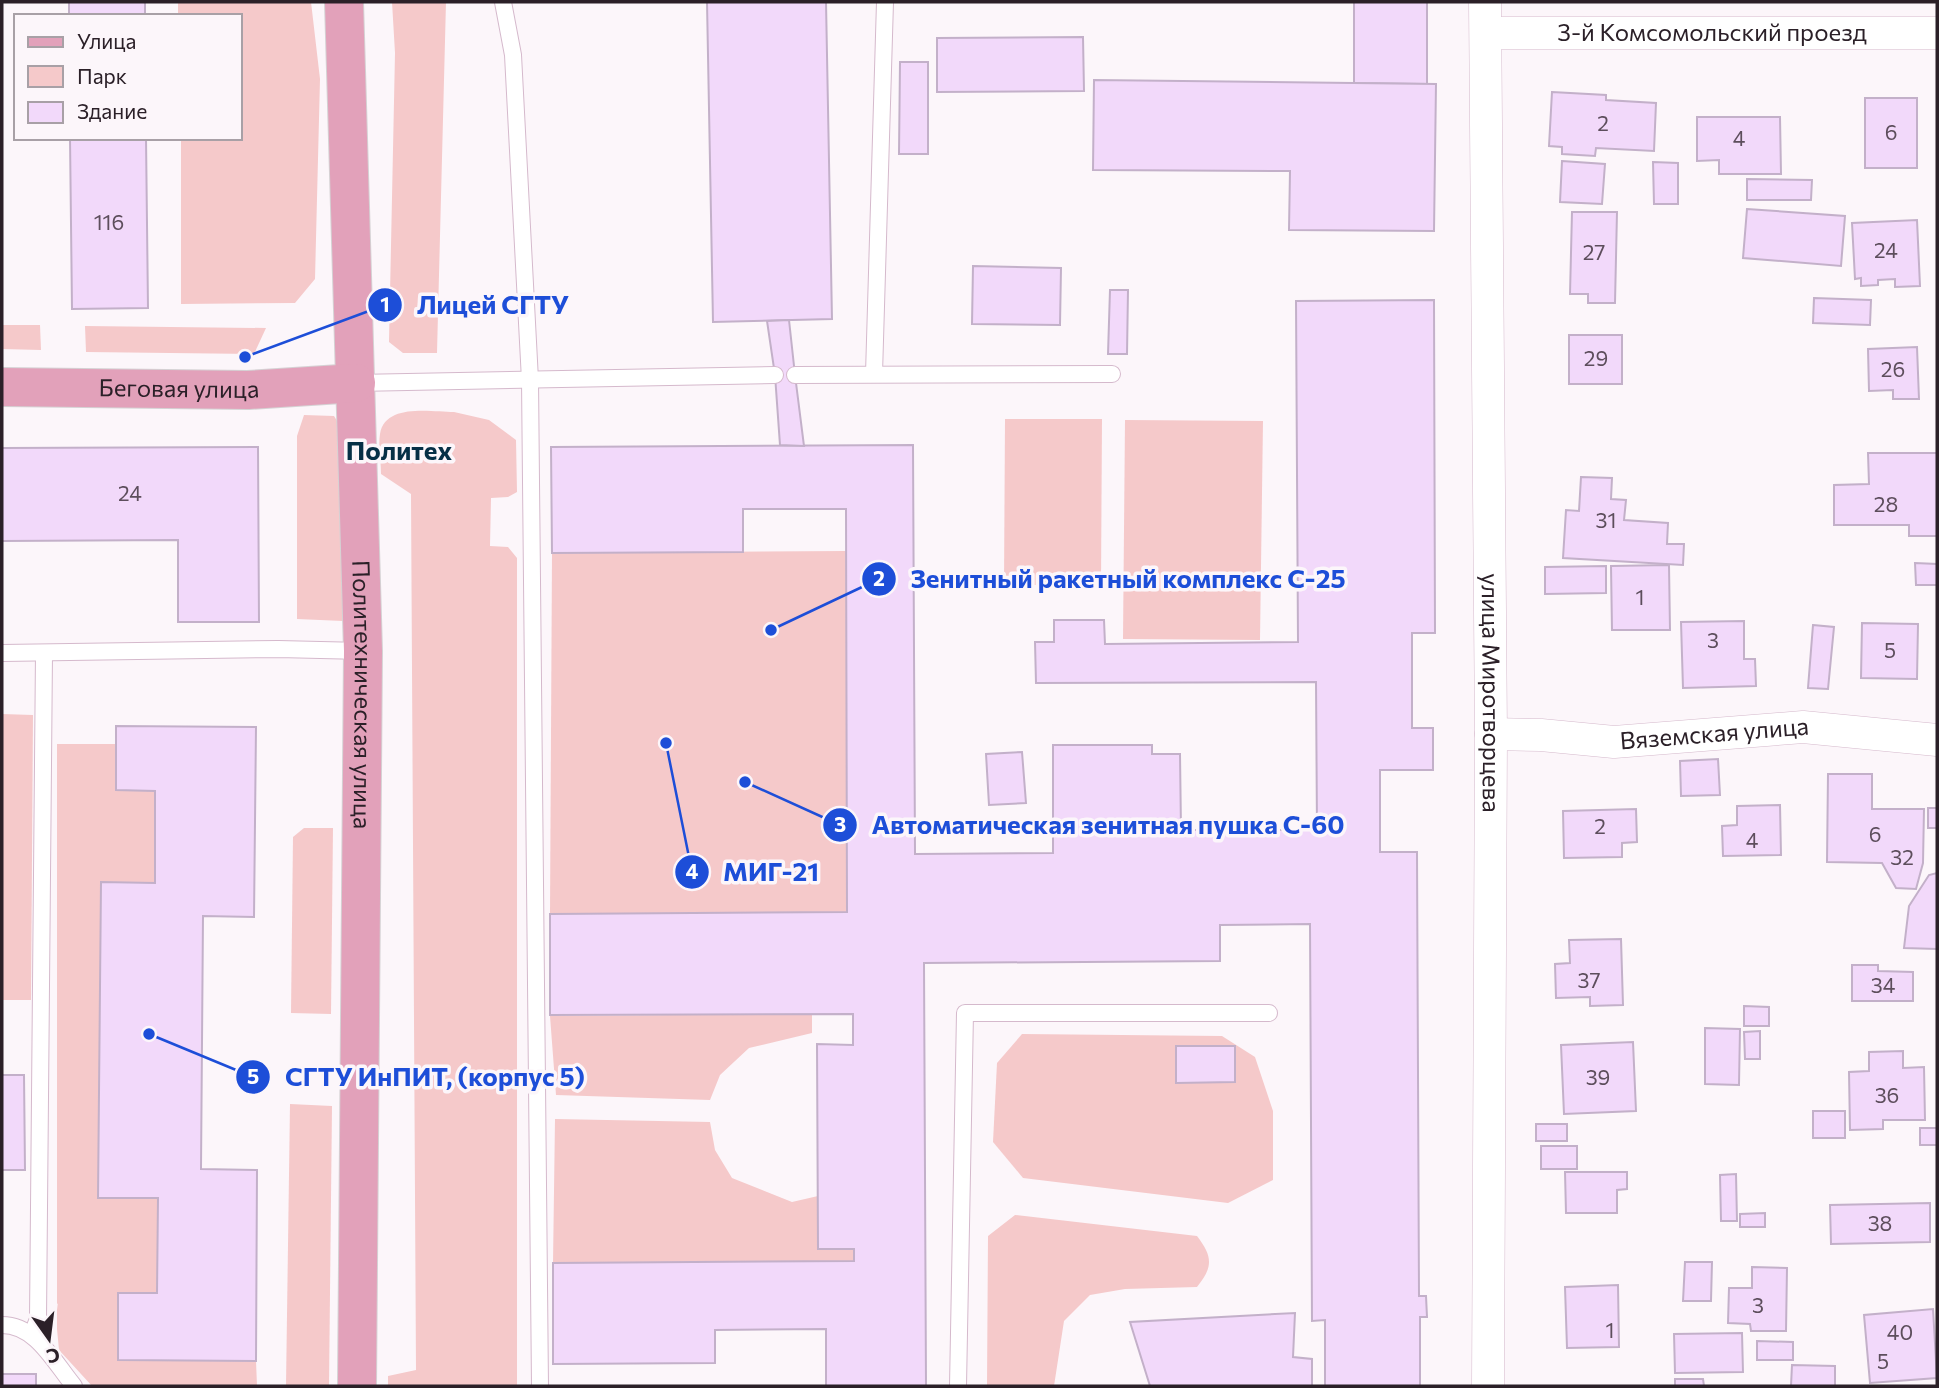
<svg xmlns="http://www.w3.org/2000/svg" width="1939" height="1388" font-family="Commissioner,sans-serif">
<style>
.green{fill:#f5c9ca}
.building{fill:#f2d9fa;stroke:#c3b0c9;stroke-width:2}
.lines{fill:none;stroke-linecap:round;stroke-linejoin:round}
.service-casing{stroke:#d5b9cc;stroke-width:18}
.minor-casing{stroke:#d5b9cc;stroke-width:33}
.primary-casing{stroke:#d5d2d4;stroke-width:40}
.service{stroke:#fff;stroke-width:16}
.minor{stroke:#fff;stroke-width:32}
.primary{stroke:#e2a1ba;stroke-width:38}
.labels{text-anchor:middle;stroke-width:7;stroke-linejoin:round;paint-order:stroke}
.number-label{font-size:21px;fill:#5d4e5c}
.street-label{font-size:24px;fill:#2b2028;stroke:#fcf6fa}
.neighbourhood-label{font-size:26px;font-weight:bold;fill:#062f46;stroke:#fcf6fa}
.leader{fill:none;stroke:#1d4ed8;stroke-width:2.5}
.callout-dot{fill:#1d4ed8;stroke:#fcf6fa;stroke-width:2.5}
.mark-label{font-size:21px;text-anchor:middle;font-weight:bold;fill:#fff}
.callout-label{font-size:26px;text-anchor:middle;font-weight:bold;fill:#1d4ed8;stroke:#fcf6fa;stroke-width:7;stroke-linejoin:round;paint-order:stroke}
</style>
<rect width="100%" height="100%" fill="#fcf6fa"/>
<g class="green">
<path d="M 178,2 L 311,2 L 320,79 L 315,279 L 295,303 L 181,304 L 181,138 L 240,138 L 240,16 L 178,16 Z"/>
<path d="M 392,2 L 446,2 L 437,353 L 403,353 L 389,342 L 395,53 Z"/>
<path d="M 2,325 L 40,325 L 41,350 L 2,349 Z"/>
<path d="M 85,326 L 266,328 L 254,354 L 86,352 Z"/>
<path d="M 454,412 L 489,420 L 516,440 L 517,492 L 508,497 L 491,498 L 490,546 L 508,547 L 517,558 L 517,1386 L 388,1386 L 388,1376 L 416,1370 L 411,494 L 381,474 C 381,461 378,446 380,434 C 385,403 431,412 454,412 Z"/>
<path d="M 304,415 L 334,416 L 344,432 L 343,621 L 297,619 L 297,436 Z"/>
<path d="M 1005,419 L 1102,419 L 1101,585 L 1004,585 Z"/>
<path d="M 1125,420 L 1263,421 L 1260,640 L 1123,639 Z"/>
<path d="M 846,551 L 847,912 L 550,914 L 552,553 Z"/>
<path d="M 2,714 L 33,715 L 31,1000 L 2,1000 Z"/>
<path d="M 57,744 L 117,744 L 116,790 L 155,791 L 155,883 L 102,882 L 98,1198 L 158,1198 L 157,1293 L 118,1293 L 118,1360 L 256,1361 L 257,1386 L 92,1386 L 59,1350 L 57,1329 Z"/>
<path d="M 304,828 L 333,828 L 331,1014 L 291,1013 L 293,837 Z"/>
<path d="M 812,1014 L 812,1033 L 749,1048 L 720,1075 L 710,1100 L 556,1095 L 550,1016 Z"/>
<path d="M 1022,1034 L 1222,1036 L 1255,1057 L 1273,1111 L 1273,1180 L 1228,1203 L 1023,1178 L 993,1142 L 997,1063 Z"/>
<path d="M 290,1104 L 332,1106 L 329,1386 L 286,1386 Z"/>
<path d="M 555,1119 L 710,1122 L 715,1150 L 732,1178 L 792,1202 L 818,1196 L 854,1249 L 854,1261 L 553,1263 Z"/>
<path d="M 1015,1215 L 1197,1236 C 1213,1257 1213,1267 1197,1287 L 1125,1289 L 1090,1295 L 1064,1321 L 1054,1386 L 987,1386 L 988,1236 Z"/>
</g>
<g class="building">
<rect x="69" y="2" width="76" height="14"/>
<path d="M 707,2 L 826,2 L 832,319 L 713,322 Z"/>
<path d="M 1354,2 L 1427,2 L 1427,84 L 1354,83 Z"/>
<path d="M 1083,37 L 1084,91 L 937,92 L 937,38 Z"/>
<path d="M 900,62 L 928,62 L 928,154 L 899,154 Z"/>
<path d="M 1094,80 L 1436,84 L 1434,231 L 1289,230 L 1290,171 L 1093,170 Z"/>
<path d="M 1552,92 L 1606,95 L 1606,100 L 1656,103 L 1654,151 L 1596,148 L 1595,156 L 1562,154 L 1562,147 L 1549,146 Z"/>
<rect x="1865" y="98" width="52" height="70"/>
<path d="M 1697,117 L 1780,117 L 1781,174 L 1719,174 L 1719,160 L 1697,161 Z"/>
<path d="M 70,138 L 146,138 L 148,308 L 72,309 Z"/>
<path d="M 1562,161 L 1605,164 L 1602,204 L 1560,202 Z"/>
<path d="M 1653,162 L 1678,163 L 1678,204 L 1654,204 Z"/>
<path d="M 1747,179 L 1812,180 L 1811,200 L 1747,200 Z"/>
<path d="M 1747,209 L 1845,216 L 1841,266 L 1743,258 Z"/>
<path d="M 1572,212 L 1617,212 L 1615,303 L 1588,303 L 1588,294 L 1570,294 Z"/>
<path d="M 1917,220 L 1920,286 L 1895,287 L 1895,279 L 1878,280 L 1878,285 L 1861,286 L 1861,278 L 1855,279 L 1852,223 Z"/>
<path d="M 973,266 L 1061,268 L 1060,325 L 972,324 Z"/>
<path d="M 1110,290 L 1128,290 L 1127,354 L 1108,354 Z"/>
<path d="M 1814,298 L 1871,300 L 1870,325 L 1813,323 Z"/>
<path d="M 1434,300 L 1435,633 L 1412,633 L 1412,728 L 1433,728 L 1433,770 L 1380,770 L 1380,852 L 1417,852 L 1419,1296 L 1426,1296 L 1427,1317 L 1420,1317 L 1420,1386 L 1325,1386 L 1325,1320 L 1312,1321 L 1310,924 L 1220,925 L 1220,961 L 924,963 L 926,1386 L 826,1386 L 826,1329 L 715,1330 L 715,1363 L 553,1364 L 553,1263 L 854,1261 L 854,1249 L 818,1249 L 817,1044 L 853,1045 L 853,1014 L 550,1015 L 550,914 L 847,912 L 846,509 L 743,509 L 743,552 L 552,553 L 551,447 L 913,445 L 915,854 L 1053,853 L 1053,745 L 1152,745 L 1152,754 L 1180,754 L 1181,830 L 1317,830 L 1316,682 L 1036,683 L 1035,642 L 1054,642 L 1054,620 L 1104,620 L 1105,644 L 1298,642 L 1296,301 Z"/>
<path d="M 789,320 L 795,375 L 804,446 L 780,445 L 775,375 L 767,321 Z"/>
<rect x="1569" y="335" width="53" height="49"/>
<path d="M 1917,347 L 1919,399 L 1893,399 L 1893,390 L 1869,391 L 1868,349 Z"/>
<path d="M 258,447 L 259,622 L 178,622 L 178,540 L 2,541 L 2,448 Z"/>
<path d="M 1868,453 L 1937,453 L 1937,536 L 1909,536 L 1909,525 L 1834,525 L 1834,485 L 1869,484 Z"/>
<path d="M 1581,477 L 1612,478 L 1611,499 L 1626,500 L 1624,520 L 1668,523 L 1667,544 L 1684,544 L 1683,565 L 1563,558 L 1566,510 L 1579,511 Z"/>
<path d="M 1915,563 L 1937,564 L 1937,585 L 1916,585 Z"/>
<path d="M 1669,565 L 1670,630 L 1612,630 L 1611,566 Z"/>
<path d="M 1606,566 L 1606,593 L 1545,594 L 1545,567 Z"/>
<path d="M 1744,621 L 1744,659 L 1755,659 L 1756,686 L 1683,688 L 1681,622 Z"/>
<path d="M 1862,623 L 1918,624 L 1917,679 L 1861,678 Z"/>
<path d="M 1813,625 L 1834,627 L 1828,689 L 1808,688 Z"/>
<path d="M 116,726 L 256,727 L 254,917 L 203,916 L 201,1169 L 257,1170 L 256,1361 L 118,1360 L 118,1293 L 157,1293 L 158,1198 L 98,1198 L 101,882 L 155,883 L 155,791 L 116,790 Z"/>
<path d="M 1022,752 L 1026,803 L 989,805 L 986,754 Z"/>
<path d="M 1718,759 L 1720,795 L 1681,796 L 1680,761 Z"/>
<path d="M 1828,774 L 1872,774 L 1872,809 L 1924,809 L 1923,863 L 1916,889 L 1896,888 L 1882,863 L 1827,862 Z"/>
<path d="M 1780,805 L 1781,855 L 1723,856 L 1722,826 L 1737,825 L 1737,806 Z"/>
<rect x="1928" y="808" width="9" height="20"/>
<path d="M 1636,809 L 1637,842 L 1622,843 L 1622,857 L 1564,858 L 1563,811 Z"/>
<path d="M 1937,873 L 1937,949 L 1904,948 L 1909,906 L 1929,875 Z"/>
<path d="M 1621,939 L 1623,1005 L 1590,1006 L 1590,997 L 1556,998 L 1555,964 L 1570,963 L 1569,940 Z"/>
<path d="M 1852,965 L 1878,965 L 1878,971 L 1913,972 L 1913,1001 L 1852,1001 Z"/>
<path d="M 1744,1006 L 1769,1007 L 1769,1026 L 1744,1026 Z"/>
<path d="M 1705,1028 L 1740,1029 L 1739,1085 L 1705,1084 Z"/>
<path d="M 1760,1031 L 1760,1059 L 1745,1059 L 1744,1032 Z"/>
<path d="M 1633,1042 L 1636,1111 L 1564,1114 L 1561,1045 Z"/>
<path d="M 1176,1046 L 1235,1046 L 1235,1082 L 1176,1083 Z"/>
<path d="M 1903,1051 L 1903,1068 L 1924,1067 L 1925,1120 L 1883,1120 L 1883,1129 L 1850,1130 L 1849,1072 L 1869,1071 L 1869,1052 Z"/>
<path d="M 2,1075 L 24,1075 L 25,1170 L 2,1170 L 2,1188 Z"/>
<rect x="1813" y="1111" width="32" height="27"/>
<rect x="1536" y="1124" width="31" height="17"/>
<rect x="1920" y="1128" width="17" height="17"/>
<rect x="1541" y="1146" width="36" height="23"/>
<path d="M 1565,1172 L 1627,1172 L 1627,1189 L 1617,1190 L 1617,1213 L 1566,1213 Z"/>
<path d="M 1736,1174 L 1737,1221 L 1721,1221 L 1720,1175 Z"/>
<path d="M 1930,1203 L 1930,1242 L 1831,1244 L 1830,1205 Z"/>
<path d="M 1765,1213 L 1765,1227 L 1740,1227 L 1740,1214 Z"/>
<path d="M 1685,1262 L 1712,1262 L 1711,1301 L 1683,1301 Z"/>
<path d="M 1752,1267 L 1787,1268 L 1786,1331 L 1751,1331 L 1750,1324 L 1728,1323 L 1729,1288 L 1752,1288 Z"/>
<path d="M 1618,1285 L 1619,1347 L 1567,1348 L 1565,1287 Z"/>
<path d="M 1933,1309 L 1937,1378 L 1870,1383 L 1864,1315 Z"/>
<path d="M 1295,1313 L 1293,1357 L 1312,1359 L 1312,1386 L 1150,1386 L 1130,1322 Z"/>
<path d="M 1742,1333 L 1743,1372 L 1675,1373 L 1674,1334 Z"/>
<path d="M 1757,1341 L 1793,1342 L 1793,1360 L 1757,1360 Z"/>
<path d="M 1792,1365 L 1835,1366 L 1835,1386 L 1791,1386 Z"/>
<rect x="2" y="1374" width="34" height="12"/>
<path d="M 1675,1379 L 1703,1379 L 1704,1386 L 1675,1386 Z"/>
</g>
<g class="lines">
<g class="service-casing">
<g id="service">
<path d="M 503,2 L 513,55 L 530,380 L 540,1386"/>
<path d="M 874,374 L 885,2"/>
<path d="M 795,375 L 1112,374"/>
<path d="M 356,383 L 775,375"/>
<path d="M 2,653 L 278,649 L 363,651"/>
<path d="M 2,1325 C 36,1325 54,1362 74,1386"/>
<path d="M 32,1334 L 38,1319 L 44,653"/>
<path d="M 958,1386 L 965,1013 L 1269,1013"/>
</g>
</g>
<g class="minor-casing">
<g id="minor">
<path id="s1" d="M 1485,2 L 1491,734 L 1488,1386"/>
<path id="s2" d="M 1486,33 L 1937,33"/>
<path id="s3" d="M 1491,734 L 1541,735 L 1614,742 L 1803,727 L 1937,740"/>
</g>
</g>
<g class="primary-casing">
<g id="primary">
<path id="s4" d="M 344,2 L 363,651 L 357,1386"/>
<path id="s5" d="M 2,387 L 248,390 L 356,383"/>
</g>
</g>
<use href="#service" class="service"/>
<use href="#minor" class="minor"/>
<use href="#primary" class="primary"/>
</g>
<g class="labels">
<g class="number-label">
<text x="1603" y="131">2</text>
<text x="1891" y="140">6</text>
<text x="1739" y="146">4</text>
<text x="109" y="230">116</text>
<text x="1886" y="258">24</text>
<text x="1594" y="260">27</text>
<text x="1596" y="366">29</text>
<text x="1893" y="377">26</text>
<text x="130" y="501">24</text>
<text x="1886" y="512">28</text>
<text x="1606" y="528">31</text>
<text x="1640" y="605">1</text>
<text x="1713" y="648">3</text>
<text x="1890" y="658">5</text>
<text x="1600" y="834">2</text>
<text x="1875" y="842">6</text>
<text x="1752" y="848">4</text>
<text x="1902" y="865">32</text>
<text x="1589" y="988">37</text>
<text x="1883" y="993">34</text>
<text x="1598" y="1085">39</text>
<text x="1887" y="1103">36</text>
<text x="1880" y="1231">38</text>
<text x="1758" y="1313">3</text>
<text x="1610" y="1338">1</text>
<text x="1900" y="1340">40</text>
<text x="1883" y="1369">5</text>
</g>
<g class="street-label">
<text dy="8" stroke="none"><textPath href="#s2" startOffset="226">3-й Комсомольский проезд</textPath></text>
<text dy="8" stroke="none"><textPath href="#s5" startOffset="177">Беговая улица</textPath></text>
<text dy="8" stroke="none"><textPath href="#s4" startOffset="693">Политехническая улица</textPath></text>
<text dy="8" stroke="none"><textPath href="#s1" startOffset="691">улица Миротворцева</textPath></text>
<text dy="8" stroke="none"><textPath href="#s3" startOffset="224">Вяземская улица</textPath></text>
</g>
<g class="neighbourhood-label">
<text x="399" y="460">Политех</text>
</g>
</g>
<path class="leader" d="M245 357L385 305M771 630L879 579M745 782L840 825M666 743L692 872M149 1034L253 1077"/>
<g class="callout-dot">
<circle cx="245" cy="357" r="7"/>
<circle cx="771" cy="630" r="7"/>
<circle cx="745" cy="782" r="7"/>
<circle cx="666" cy="743" r="7"/>
<circle cx="149" cy="1034" r="7"/>
<circle cx="385" cy="305" r="18"/>
<circle cx="879" cy="579" r="18"/>
<circle cx="840" cy="825" r="18"/>
<circle cx="692" cy="872" r="18"/>
<circle cx="253" cy="1077" r="18"/>
</g>
<g class="mark-label">
<text x="385" y="312">1</text>
<text x="879" y="586">2</text>
<text x="840" y="832">3</text>
<text x="692" y="879">4</text>
<text x="253" y="1084">5</text>
</g>
<g class="callout-label">
<text x="493" y="314">Лицей СГТУ</text>
<text x="1128" y="588">Зенитный ракетный комплекс С-25</text>
<text x="1108" y="834">Автоматическая зенитная пушка С-60</text>
<text x="771" y="881">МИГ-21</text>
<text x="435" y="1086">СГТУ ИнПИТ, (корпус 5)</text>
</g>
<rect width="1939" height="1388" fill="none" stroke="#2b2028" stroke-width="7"/>
<rect x="14" y="14" width="228" height="126" fill="#fcf6fa" stroke="#a8a0a6" stroke-width="2"/>
<rect x="28" y="37" width="35" height="10" fill="#e2a1ba" stroke="#a8a0a6" stroke-width="2"/>
<text x="77" y="49" font-size="21" fill="#2b2028">Улица</text>
<rect x="28" y="66" width="35" height="21" fill="#f5c9ca" stroke="#a8a0a6" stroke-width="2"/>
<text x="77" y="84" font-size="21" fill="#2b2028">Парк</text>
<rect x="28" y="102" width="35" height="21" fill="#f2d9fa" stroke="#a8a0a6" stroke-width="2"/>
<text x="77" y="119" font-size="21" fill="#2b2028">Здание</text>
<g transform="translate(49 1339) rotate(166)" stroke="#fcf6fa" stroke-width="5" paint-order="stroke">
<path d="M0-5L12 26L0 18L-12 26Z" fill="#2b2028"/>
<text y="-10" font-size="19" font-weight="bold" text-anchor="middle" fill="#2b2028">С</text>
</g>
</svg>
